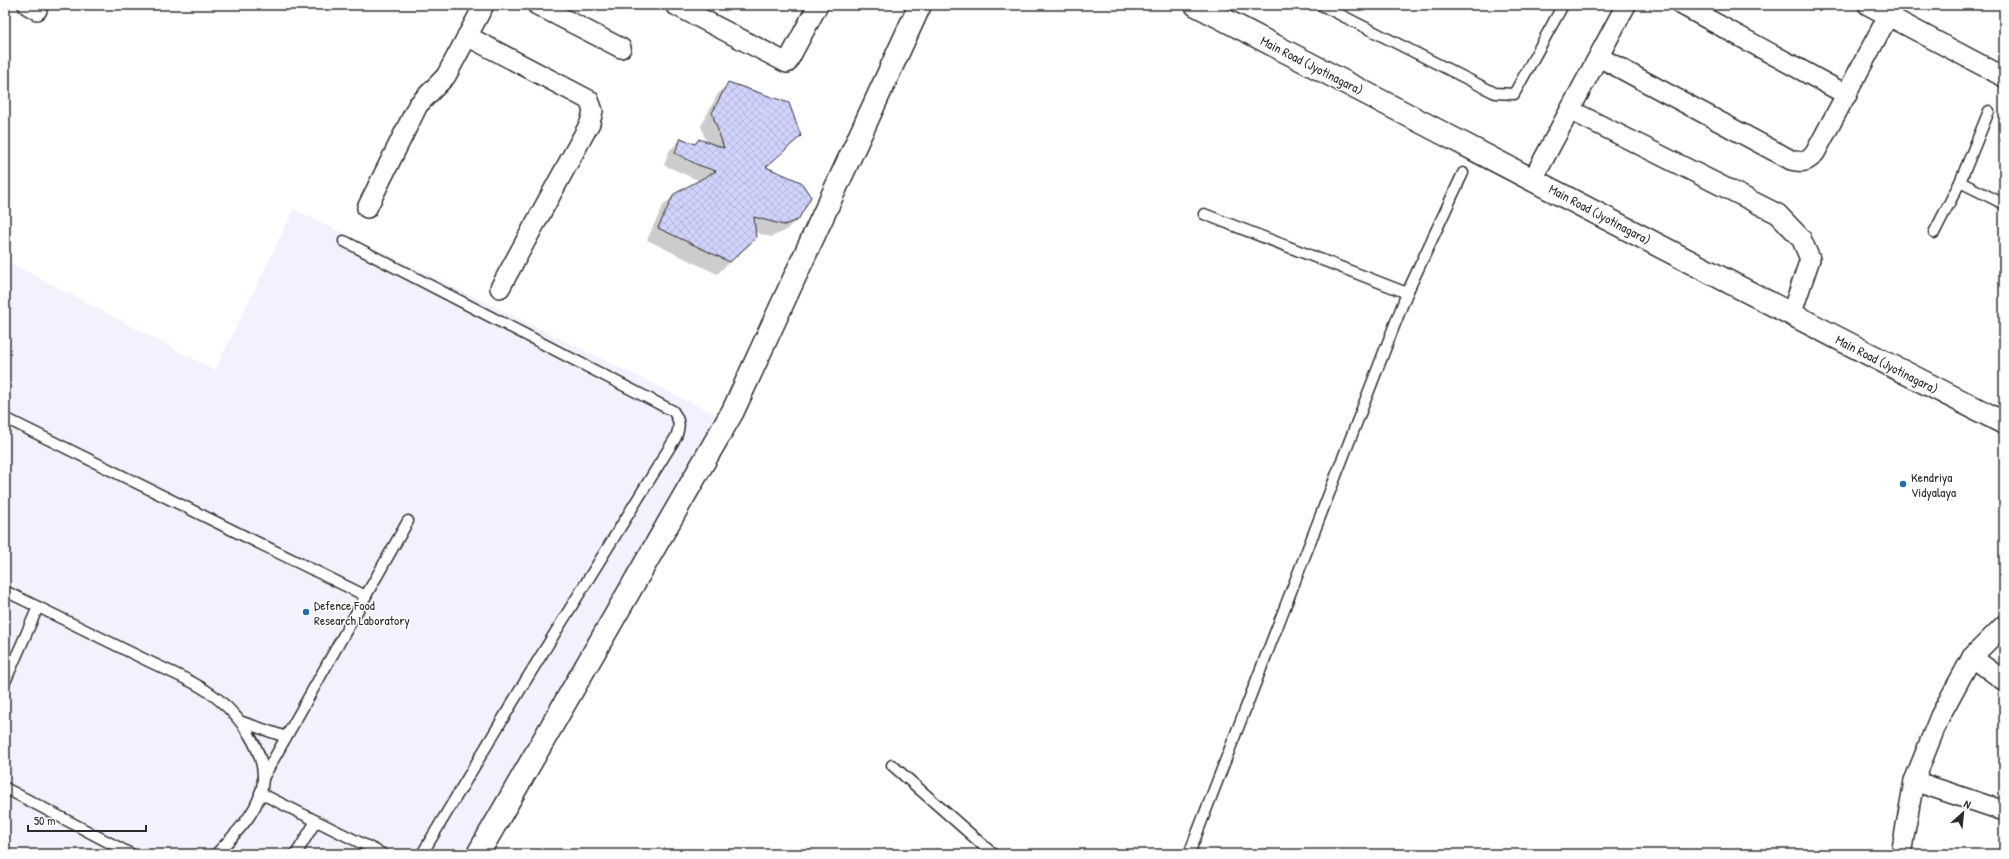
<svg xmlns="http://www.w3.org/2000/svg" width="2009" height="859" font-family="'Patrick Hand',sans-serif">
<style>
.built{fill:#f1f2fe}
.shadow{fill:#0003}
.building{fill:url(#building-cross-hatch);stroke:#2b2b2b}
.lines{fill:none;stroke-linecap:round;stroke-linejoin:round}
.service-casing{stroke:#2b2b2b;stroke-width:13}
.minor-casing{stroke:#2b2b2b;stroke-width:22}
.tertiary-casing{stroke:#2b2b2b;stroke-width:25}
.service{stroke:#fff;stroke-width:10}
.minor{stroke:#fff;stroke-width:19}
.tertiary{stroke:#fff;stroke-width:22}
.poi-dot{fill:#1f6fb2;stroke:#fff;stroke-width:1.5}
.labels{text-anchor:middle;stroke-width:3;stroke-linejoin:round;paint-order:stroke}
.street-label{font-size:13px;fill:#2b2b2b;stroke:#fff}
.poi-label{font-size:13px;fill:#2b2b2b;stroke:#fff;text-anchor:start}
</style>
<defs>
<pattern id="building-cross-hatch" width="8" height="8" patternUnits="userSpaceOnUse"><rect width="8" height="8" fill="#d0d3fc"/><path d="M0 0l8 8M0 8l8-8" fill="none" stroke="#b3b5d8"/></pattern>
</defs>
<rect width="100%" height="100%" fill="#fff"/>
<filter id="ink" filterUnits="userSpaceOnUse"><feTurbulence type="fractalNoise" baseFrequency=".025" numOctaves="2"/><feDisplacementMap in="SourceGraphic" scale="8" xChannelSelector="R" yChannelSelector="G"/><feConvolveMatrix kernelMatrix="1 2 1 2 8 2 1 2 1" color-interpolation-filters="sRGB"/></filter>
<g filter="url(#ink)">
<path class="built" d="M 294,209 L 719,416 L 467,854 L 28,854 L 5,841 L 5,260 L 215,370 Z"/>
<path class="shadow" d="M 728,83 L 765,167 L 797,219 L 785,231 L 771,237 L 755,232 L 755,238 L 717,274 L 647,240 L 662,207 L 674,195 L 700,181 L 664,165 L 669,151 L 681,139 L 694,145 L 706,142 L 701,126 L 717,95 Z"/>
<path class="building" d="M 728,82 L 789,103 L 801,136 L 766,167 L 801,182 L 811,197 L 798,220 L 784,225 L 754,217 L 756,238 L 730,262 L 658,228 L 674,194 L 716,171 L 698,165 L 675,153 L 681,138 L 695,144 L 699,139 L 724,148 L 712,113 Z"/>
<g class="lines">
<g class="service-casing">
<g id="service">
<path d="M 1321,5 L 1495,93 L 1514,94 L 1563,5"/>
<path d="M 1960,182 L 2004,204"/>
<path d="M 1204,214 L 1407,293"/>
<path d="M 1934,233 L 1960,182 L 1989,111"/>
<path d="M 344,241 L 673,411 C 680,421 680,426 676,437 L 526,680 L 422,854"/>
<path d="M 5,421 L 7,419 L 366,596"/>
<path d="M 5,591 C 51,613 97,636 144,659 C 168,671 197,682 218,699 C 240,717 264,749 263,779 C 262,809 236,833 216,854"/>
<path d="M 5,682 L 38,607"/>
<path d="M 242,722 L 286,737"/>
<path d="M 892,765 L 993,854"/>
<path d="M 263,778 L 408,521"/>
<path d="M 5,788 L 131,854"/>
<path d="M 260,793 L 383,854"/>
<path d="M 296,854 L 316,821"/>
<path d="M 1189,854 L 1407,293 L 1463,173"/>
</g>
</g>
<g class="minor-casing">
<g id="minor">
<path d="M 28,5 L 37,10"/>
<path d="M 537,5 L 621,48"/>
<path d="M 675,5 L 787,63 L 818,5"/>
<path d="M 1682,5 L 1847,95"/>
<path d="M 1868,5 L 2004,77"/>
<path d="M 467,36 L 589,100 L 593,111 L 590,123 L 500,288"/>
<path d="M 1599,57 L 1791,160 C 1803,163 1808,162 1815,153 L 1894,5"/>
<path d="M 1570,110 L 1778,214 L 1801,238 L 1810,259 L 1791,315"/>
<path d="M 1533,179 L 1626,5"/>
<path d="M 367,208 L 418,105 L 446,76 L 484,5"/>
<path d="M 1972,657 L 2004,681"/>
<path d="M 1914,781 L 2004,811"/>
<path d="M 1901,854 L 1914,781 L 1940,716 L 1972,657 L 2004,625"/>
</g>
</g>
<g class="tertiary-casing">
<g id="tertiary">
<path d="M 1196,5 C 1465,144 1733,286 2004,423"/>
<path d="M 478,854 L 733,411 L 920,5"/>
</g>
</g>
<use href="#service" class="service"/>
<use href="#minor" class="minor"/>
<use href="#tertiary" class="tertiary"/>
</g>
</g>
<g class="poi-dot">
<circle cx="1903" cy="484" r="4"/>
<circle cx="306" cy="612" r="4"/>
</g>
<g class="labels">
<g class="street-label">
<text transform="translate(1312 65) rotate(27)" y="5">Main Road (Jyotinagara)</text>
<text transform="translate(1600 214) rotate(28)" y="5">Main Road (Jyotinagara)</text>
<text transform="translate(1887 364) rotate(27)" y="5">Main Road (Jyotinagara)</text>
</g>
<g class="poi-label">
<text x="1911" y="482">Kendriya<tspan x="1911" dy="15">Vidyalaya</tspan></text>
<text x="314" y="610">Defence Food<tspan x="314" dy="15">Research Laboratory</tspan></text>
</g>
</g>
<rect width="2009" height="859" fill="none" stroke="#fff" stroke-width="20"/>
<rect x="10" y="10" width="1989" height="839" fill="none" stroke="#2b2b2b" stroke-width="1.5" filter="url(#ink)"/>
<g transform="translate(1963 813) rotate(27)" stroke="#ffffff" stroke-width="3" paint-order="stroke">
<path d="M0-3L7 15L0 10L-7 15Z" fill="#2b2b2b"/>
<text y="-6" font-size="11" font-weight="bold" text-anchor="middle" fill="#2b2b2b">N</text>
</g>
<path d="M28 825v6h118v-6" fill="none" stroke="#2b2b2b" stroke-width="2"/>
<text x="34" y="825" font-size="12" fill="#2b2b2b" stroke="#ffffff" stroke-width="3" paint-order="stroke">50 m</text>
</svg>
